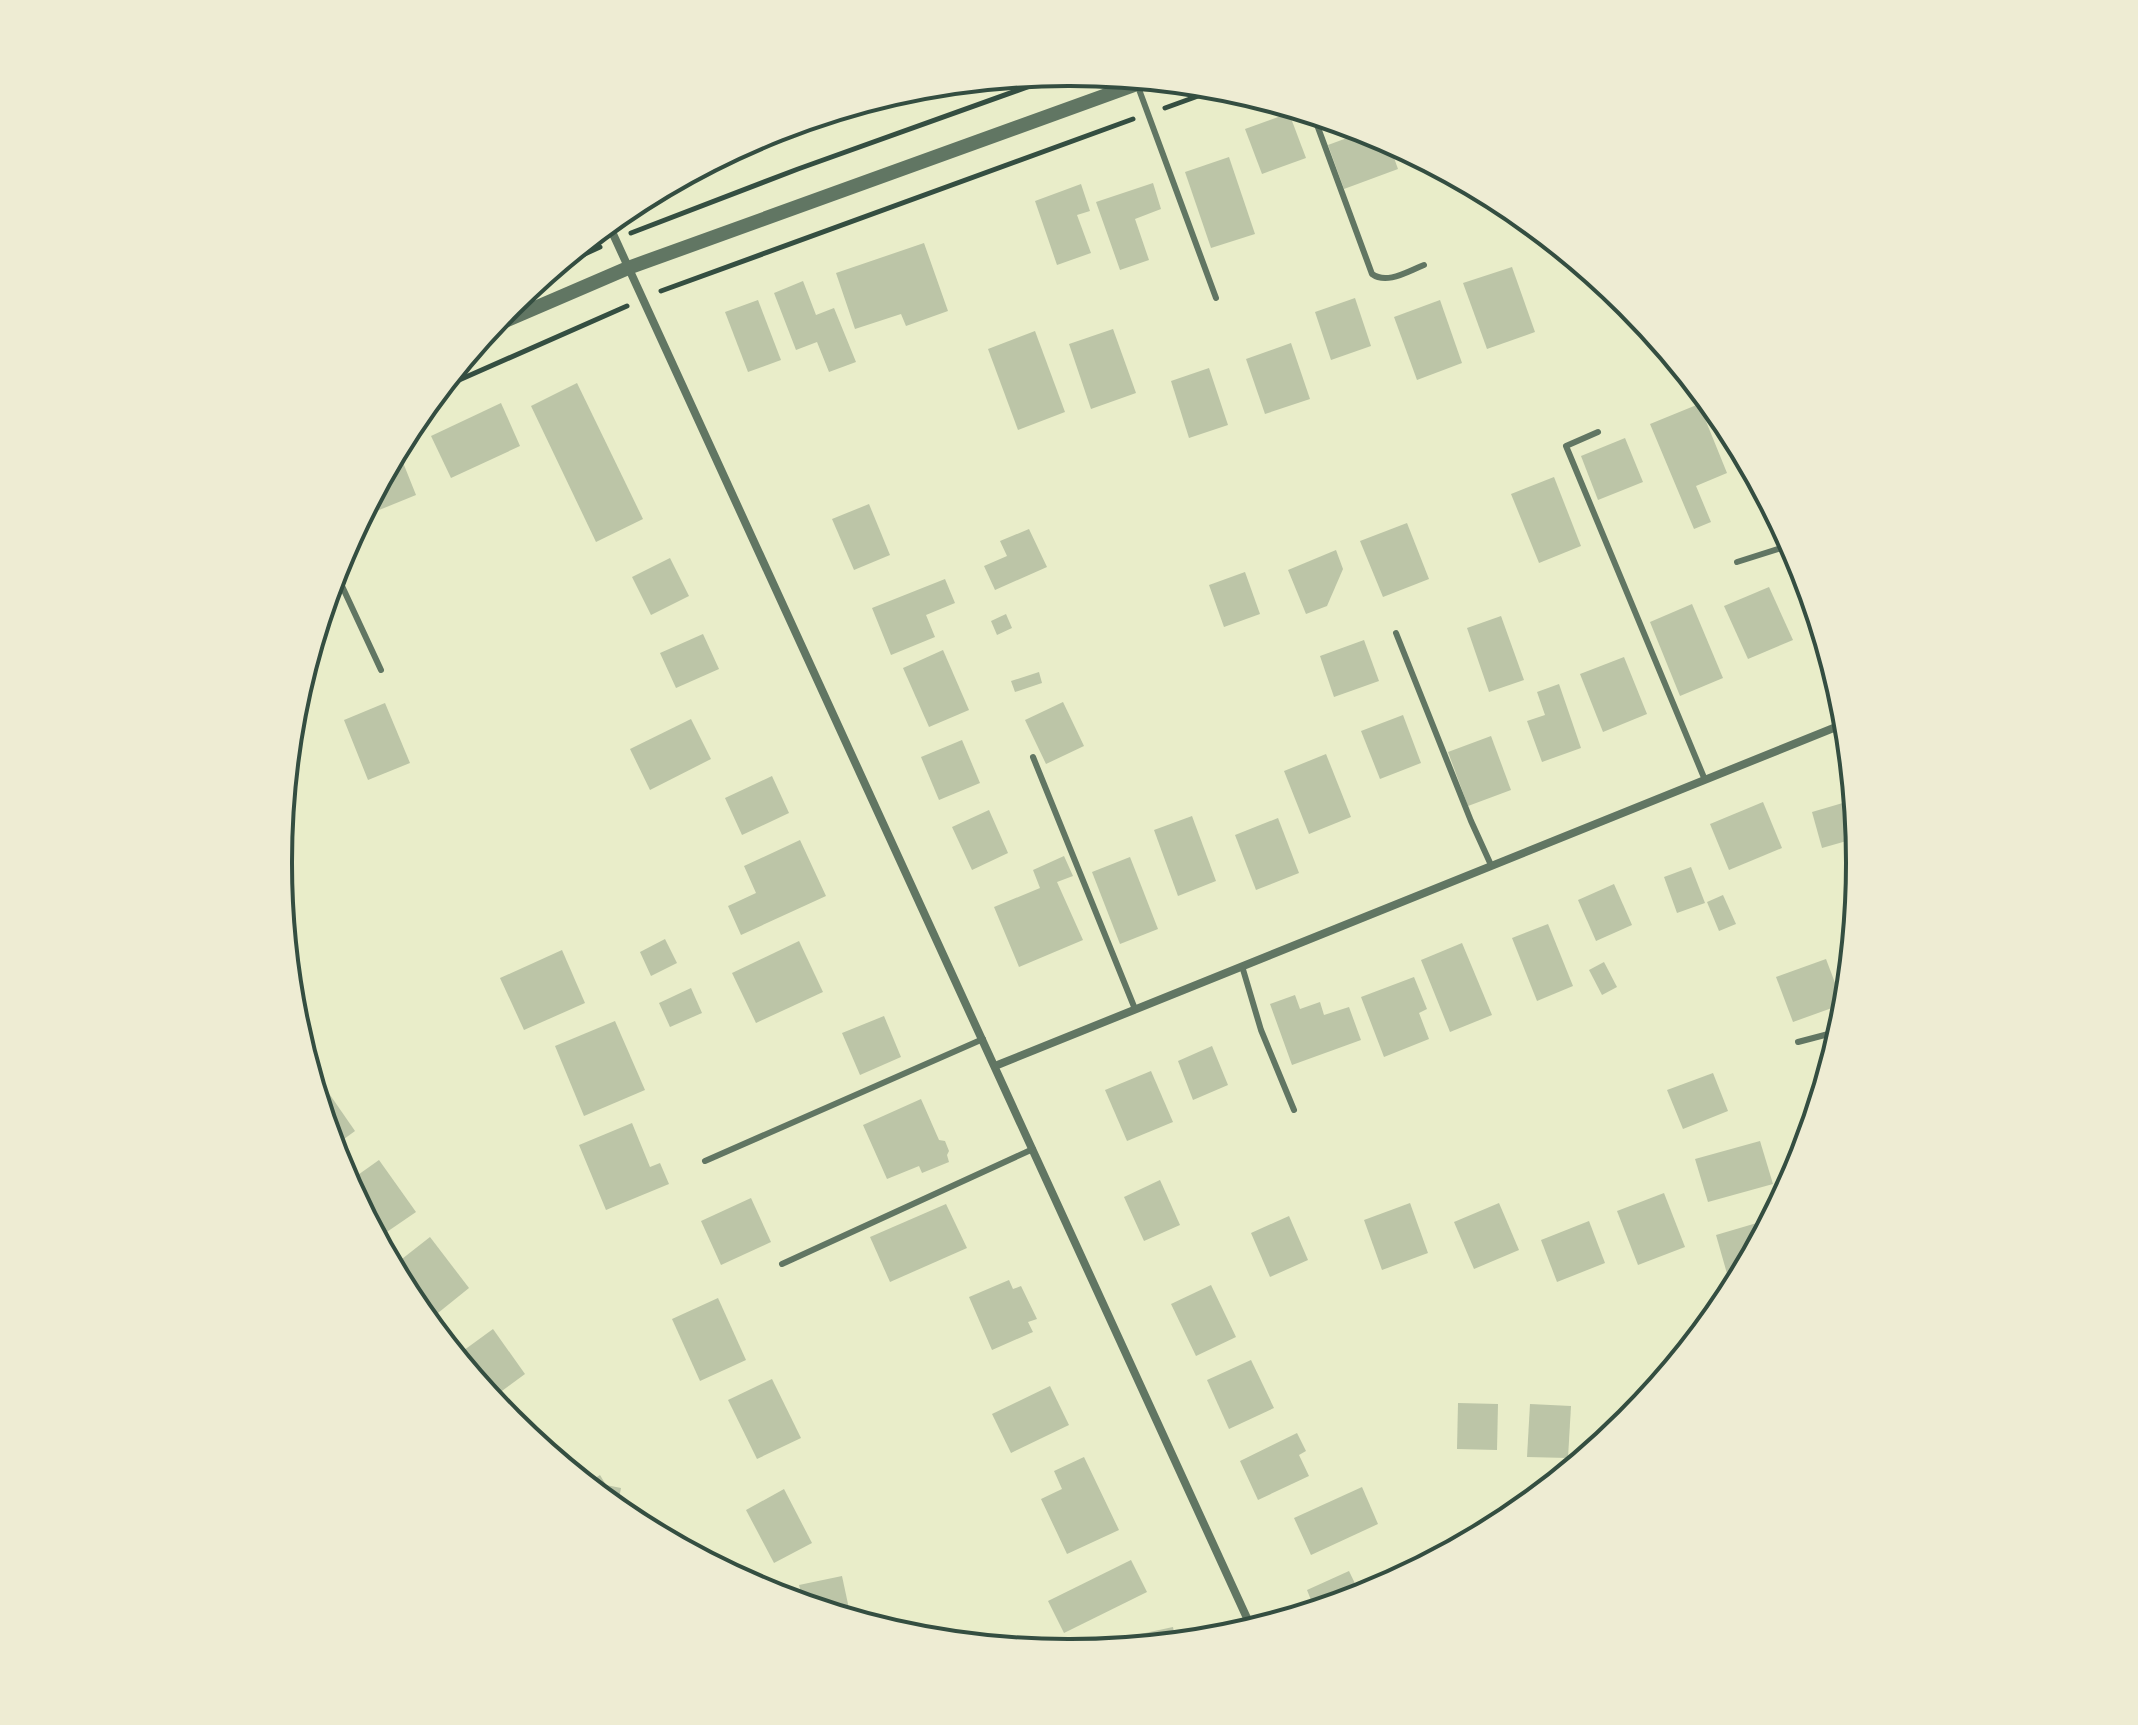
<svg xmlns="http://www.w3.org/2000/svg" width="2138" height="1725" font-family="Lato,sans-serif">
<style>
.building{fill:#bcc5a7}
.lines{fill:none;stroke-linecap:round;stroke-linejoin:round}
.path{stroke:#344e41;stroke-width:5}
.service{stroke:#617663;stroke-width:6}
.minor{stroke:#617663;stroke-width:8}
.tertiary{stroke:#617663;stroke-width:14}
.rim{fill:none;stroke:#344e41;stroke-width:4}
</style>
<rect width="100%" height="100%" fill="#e9edc9"/>
<g class="building">
<path d="M 1289,113 L 1306,158 L 1262,174 L 1245,129 Z"/>
<path d="M 1366,131 L 1388,141 L 1398,169 L 1344,189 L 1328,145 Z"/>
<path d="M 1229,157 L 1255,234 L 1211,248 L 1185,172 Z"/>
<path d="M 1153,183 L 1161,209 L 1135,219 L 1149,260 L 1120,270 L 1096,202 Z"/>
<path d="M 1081,184 L 1090,211 L 1077,215 L 1091,253 L 1057,265 L 1035,201 Z"/>
<path d="M 924,243 L 948,311 L 906,326 L 901,314 L 855,329 L 836,273 Z"/>
<path d="M 1512,267 L 1535,332 L 1487,349 L 1463,283 Z"/>
<path d="M 803,281 L 816,315 L 834,308 L 856,362 L 829,372 L 817,342 L 796,350 L 774,293 Z"/>
<path d="M 1355,298 L 1371,346 L 1331,360 L 1315,312 Z"/>
<path d="M 758,300 L 781,360 L 748,372 L 725,312 Z"/>
<path d="M 1440,300 L 1462,363 L 1417,380 L 1394,317 Z"/>
<path d="M 1113,329 L 1136,393 L 1091,409 L 1069,344 Z"/>
<path d="M 1035,331 L 1065,412 L 1018,430 L 988,349 Z"/>
<path d="M 1291,343 L 1310,399 L 1265,414 L 1246,359 Z"/>
<path d="M 1209,368 L 1228,425 L 1189,438 L 1171,381 Z"/>
<path d="M 577,383 L 643,519 L 596,542 L 531,406 Z"/>
<path d="M 501,403 L 520,446 L 451,478 L 431,436 Z"/>
<path d="M 1699,404 L 1727,473 L 1696,486 L 1711,522 L 1694,529 L 1650,424 Z"/>
<path d="M 1625,438 L 1643,482 L 1598,500 L 1581,456 Z"/>
<path d="M 400,455 L 416,495 L 362,517 L 393,458 Z"/>
<path d="M 1554,477 L 1581,546 L 1539,563 L 1511,494 Z"/>
<path d="M 869,504 L 890,555 L 854,570 L 832,519 Z"/>
<path d="M 1407,523 L 1429,579 L 1383,597 L 1360,541 Z"/>
<path d="M 1029,529 L 1047,567 L 995,590 L 984,566 L 1007,556 L 1000,541 Z"/>
<path d="M 1336,550 L 1343,569 L 1327,606 L 1306,614 L 1288,570 Z"/>
<path d="M 670,558 L 689,596 L 651,615 L 632,577 Z"/>
<path d="M 1245,572 L 1260,614 L 1224,627 L 1209,585 Z"/>
<path d="M 945,579 L 955,603 L 926,615 L 935,637 L 891,655 L 872,608 Z"/>
<path d="M 1769,587 L 1793,640 L 1748,659 L 1724,606 Z"/>
<path d="M 1692,604 L 1723,678 L 1680,696 L 1650,622 Z"/>
<path d="M 1006,614 L 1012,628 L 997,635 L 991,621 Z"/>
<path d="M 1501,616 L 1524,680 L 1489,692 L 1467,628 Z"/>
<path d="M 703,634 L 719,669 L 676,688 L 660,653 Z"/>
<path d="M 1364,640 L 1379,681 L 1334,697 L 1320,656 Z"/>
<path d="M 943,650 L 969,710 L 929,727 L 903,668 Z"/>
<path d="M 1624,657 L 1647,714 L 1603,732 L 1580,674 Z"/>
<path d="M 1039,672 L 1042,683 L 1015,692 L 1011,681 Z"/>
<path d="M 1559,684 L 1581,748 L 1542,762 L 1527,721 L 1545,715 L 1537,692 Z"/>
<path d="M 1063,702 L 1084,746 L 1046,764 L 1025,720 Z"/>
<path d="M 385,703 L 410,763 L 368,780 L 344,720 Z"/>
<path d="M 1403,715 L 1421,763 L 1380,779 L 1361,731 Z"/>
<path d="M 691,719 L 711,759 L 650,790 L 630,749 Z"/>
<path d="M 1491,736 L 1511,790 L 1468,806 L 1448,752 Z"/>
<path d="M 962,740 L 980,783 L 939,800 L 921,757 Z"/>
<path d="M 1326,754 L 1351,817 L 1309,834 L 1284,771 Z"/>
<path d="M 772,776 L 789,813 L 742,835 L 725,798 Z"/>
<path d="M 1853,800 L 1857,838 L 1822,848 L 1812,812 Z"/>
<path d="M 1763,802 L 1782,848 L 1729,870 L 1710,824 Z"/>
<path d="M 989,810 L 1008,853 L 972,870 L 952,827 Z"/>
<path d="M 1192,816 L 1216,881 L 1178,896 L 1154,830 Z"/>
<path d="M 1278,818 L 1299,873 L 1256,890 L 1235,835 Z"/>
<path d="M 800,840 L 826,896 L 741,935 L 728,906 L 756,893 L 744,866 Z"/>
<path d="M 1064,856 L 1073,876 L 1057,882 L 1083,940 L 1019,967 L 994,907 L 1040,888 L 1033,870 Z"/>
<path d="M 1130,857 L 1158,929 L 1120,944 L 1092,872 Z"/>
<path d="M 1691,867 L 1705,903 L 1677,913 L 1664,877 Z"/>
<path d="M 1614,884 L 1632,925 L 1596,941 L 1578,900 Z"/>
<path d="M 1723,895 L 1736,924 L 1719,931 L 1707,902 Z"/>
<path d="M 1548,924 L 1573,986 L 1537,1001 L 1512,938 Z"/>
<path d="M 665,939 L 677,963 L 651,976 L 640,952 Z"/>
<path d="M 799,941 L 823,992 L 756,1023 L 732,973 Z"/>
<path d="M 1462,943 L 1492,1015 L 1450,1032 L 1421,960 Z"/>
<path d="M 562,950 L 585,1003 L 524,1030 L 500,978 Z"/>
<path d="M 1826,959 L 1843,1004 L 1793,1022 L 1776,977 Z"/>
<path d="M 1604,962 L 1617,987 L 1602,995 L 1589,970 Z"/>
<path d="M 1414,977 L 1427,1009 L 1419,1013 L 1429,1039 L 1384,1057 L 1361,997 Z"/>
<path d="M 691,988 L 702,1013 L 670,1027 L 659,1003 Z"/>
<path d="M 1295,995 L 1300,1009 L 1320,1002 L 1324,1015 L 1349,1007 L 1361,1040 L 1292,1065 L 1270,1004 Z"/>
<path d="M 884,1016 L 901,1057 L 860,1075 L 842,1033 Z"/>
<path d="M 615,1021 L 645,1090 L 584,1116 L 555,1046 Z"/>
<path d="M 1212,1046 L 1228,1085 L 1193,1100 L 1178,1061 Z"/>
<path d="M 1151,1071 L 1173,1122 L 1127,1141 L 1105,1090 Z"/>
<path d="M 1713,1073 L 1728,1111 L 1683,1129 L 1667,1090 Z"/>
<path d="M 328,1092 L 355,1131 L 333,1147 L 318,1098 Z"/>
<path d="M 921,1099 L 939,1140 L 945,1141 L 949,1151 L 947,1155 L 949,1162 L 922,1173 L 919,1166 L 887,1179 L 863,1125 Z"/>
<path d="M 632,1123 L 650,1167 L 660,1163 L 669,1184 L 606,1210 L 579,1145 Z"/>
<path d="M 1760,1141 L 1773,1184 L 1708,1202 L 1695,1159 Z"/>
<path d="M 379,1160 L 416,1212 L 378,1238 L 348,1182 Z"/>
<path d="M 1160,1180 L 1180,1225 L 1144,1241 L 1124,1197 Z"/>
<path d="M 1664,1193 L 1685,1247 L 1638,1265 L 1617,1211 Z"/>
<path d="M 751,1198 L 771,1242 L 721,1265 L 701,1221 Z"/>
<path d="M 1410,1203 L 1428,1253 L 1382,1270 L 1364,1220 Z"/>
<path d="M 1499,1203 L 1519,1250 L 1474,1269 L 1454,1222 Z"/>
<path d="M 946,1204 L 967,1248 L 890,1282 L 870,1237 Z"/>
<path d="M 1289,1216 L 1308,1260 L 1270,1277 L 1251,1233 Z"/>
<path d="M 1767,1220 L 1768,1223 L 1742,1273 L 1728,1277 L 1716,1235 Z"/>
<path d="M 1589,1221 L 1605,1263 L 1557,1282 L 1541,1240 Z"/>
<path d="M 430,1237 L 469,1288 L 428,1321 L 411,1301 L 393,1266 Z"/>
<path d="M 1009,1280 L 1013,1289 L 1021,1286 L 1037,1319 L 1028,1322 L 1033,1332 L 992,1350 L 969,1297 Z"/>
<path d="M 1211,1285 L 1236,1337 L 1196,1356 L 1171,1304 Z"/>
<path d="M 718,1298 L 746,1360 L 700,1381 L 672,1319 Z"/>
<path d="M 493,1329 L 525,1374 L 491,1399 L 456,1356 Z"/>
<path d="M 1251,1360 L 1274,1408 L 1229,1429 L 1207,1380 Z"/>
<path d="M 772,1379 L 801,1438 L 757,1459 L 728,1400 Z"/>
<path d="M 1050,1386 L 1069,1425 L 1011,1453 L 992,1414 Z"/>
<path d="M 1458,1403 L 1498,1404 L 1497,1450 L 1457,1449 Z"/>
<path d="M 1530,1404 L 1571,1406 L 1568,1458 L 1527,1457 Z"/>
<path d="M 1297,1433 L 1306,1451 L 1299,1455 L 1309,1476 L 1258,1500 L 1240,1461 Z"/>
<path d="M 1084,1457 L 1119,1530 L 1067,1554 L 1041,1499 L 1062,1489 L 1054,1471 Z"/>
<path d="M 600,1475 L 606,1485 L 621,1488 L 617,1509 L 586,1484 Z"/>
<path d="M 1362,1487 L 1378,1524 L 1311,1555 L 1294,1518 Z"/>
<path d="M 784,1489 L 812,1543 L 774,1563 L 746,1510 Z"/>
<path d="M 1526,1491 L 1542,1492 L 1526,1505 Z"/>
<path d="M 1131,1560 L 1147,1592 L 1064,1633 L 1048,1601 Z"/>
<path d="M 1349,1571 L 1361,1596 L 1315,1610 L 1307,1590 Z"/>
<path d="M 842,1576 L 851,1618 L 804,1604 L 799,1585 Z"/>
<path d="M 1173,1627 L 1176,1642 L 1133,1647 L 1131,1636 Z"/>
</g>
<g class="lines">
<g class="path">
<path d="M 1165,108 L 1223,87"/>
<path d="M 631,233 L 798,169 L 1069,72"/>
<path d="M 554,268 L 600,247"/>
<path d="M 661,291 L 1133,119"/>
<path d="M 441,388 L 627,306"/>
</g>
<g class="service">
<path d="M 1137,84 L 1216,298"/>
<path d="M 1313,114 L 1372,274 C 1387,285 1408,271 1424,265"/>
<path d="M 1407,151 L 1408,156"/>
<path d="M 1598,432 L 1566,446 L 1705,780"/>
<path d="M 1737,562 L 1791,545"/>
<path d="M 335,571 L 381,670"/>
<path d="M 1396,633 L 1471,821 L 1491,865"/>
<path d="M 1033,757 L 1135,1009"/>
<path d="M 1242,966 L 1261,1030 L 1294,1110"/>
<path d="M 1798,1042 L 1840,1031"/>
<path d="M 705,1161 L 983,1039"/>
<path d="M 782,1264 L 1033,1149"/>
</g>
<g class="minor">
<path d="M 608,223 L 1252,1629"/>
<path d="M 995,1066 L 1846,723"/>
</g>
<path class="tertiary" d="M 491,327 L 628,268 L 1148,80"/>
</g>
<path d="M0 0H2138V1725H0ZM1068 86H1070A776 776 0 0 1 1846 862V863A776 776 0 0 1 1070 1639H1068A776 776 0 0 1 292 863V862A776 776 0 0 1 1068 86Z" fill="#eeecd3" fill-rule="evenodd"/>
<path class="rim" d="M1068 86H1070A776 776 0 0 1 1846 862V863A776 776 0 0 1 1070 1639H1068A776 776 0 0 1 292 863V862A776 776 0 0 1 1068 86Z"/>
</svg>
